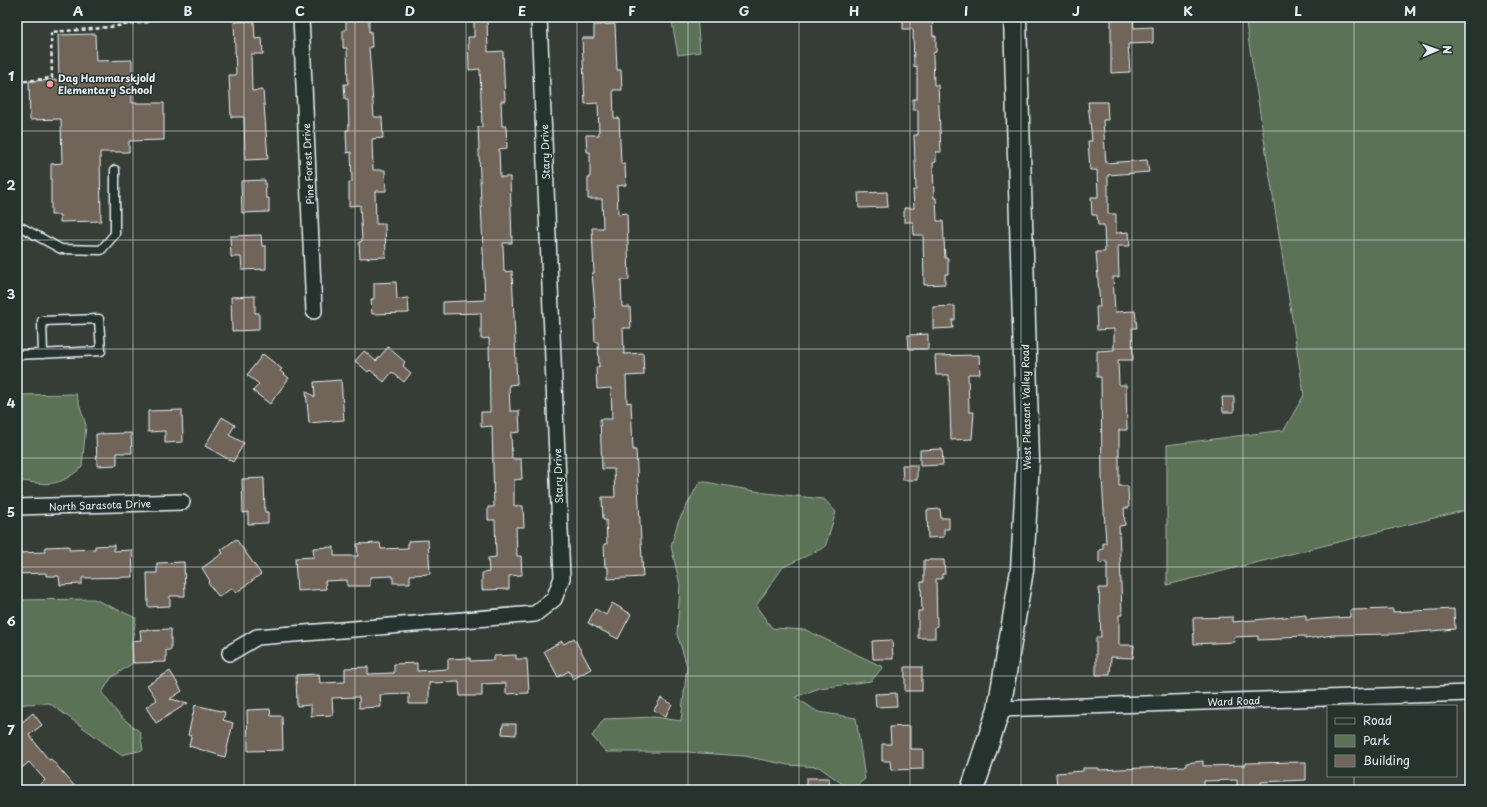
<svg xmlns="http://www.w3.org/2000/svg" width="1487" height="807" font-family="'Playpen Sans',sans-serif">
<style>
.green{fill:#5b7256;stroke:#a2b2a7}
.building{fill:#71655a;stroke:#e8f1f8}
.lines{fill:none;stroke-linecap:round;stroke-linejoin:round}
.service-casing{stroke:#e8f1f8;stroke-width:11}
.minor-casing{stroke:#e8f1f8;stroke-width:18}
.secondary-casing{stroke:#e8f1f8;stroke-width:25}
.path{stroke:#e8f1f8;stroke-width:2.5;stroke-dasharray:4 3;stroke-linecap:butt}
.service{stroke:#26332d;stroke-width:8}
.minor{stroke:#26332d;stroke-width:15}
.secondary{stroke:#26332d;stroke-width:22}
.grid{fill:none;stroke:#e8f1f8;stroke-width:1;stroke-opacity:0.55}
.poi-dot{fill:#ff9aa2;stroke:#26332d;stroke-width:1.5}
.labels{text-anchor:middle;stroke-width:3;stroke-linejoin:round;paint-order:stroke}
.poi-label{font-size:10px;font-weight:bold;fill:#e8f1f8;stroke:#26332d;text-anchor:start}
.street-label{font-size:10px;fill:#e8f1f8;stroke:#26332d}
.neatline{fill:none;stroke:#e8f1f8;stroke-width:1.5}
.grid-label{font-size:13px;text-anchor:middle;font-weight:bold;fill:#e8f1f8}
</style>
<rect width="100%" height="100%" fill="#353d36"/>
<filter id="ink" filterUnits="userSpaceOnUse"><feTurbulence type="fractalNoise" baseFrequency=".025" numOctaves="2"/><feDisplacementMap in="SourceGraphic" scale="8" xChannelSelector="R" yChannelSelector="G"/><feConvolveMatrix kernelMatrix="1 2 1 2 8 2 1 2 1" color-interpolation-filters="sRGB"/></filter>
<g filter="url(#ink)">
<g class="green">
<path d="M 671,17 L 697,17 L 700,52 L 678,55 Z"/>
<path d="M 1245,17 L 1470,17 L 1470,509 L 1167,585 L 1167,445 L 1284,430 L 1304,395 Z"/>
<path d="M 76,394 L 86,425 L 82,467 C 58,488 47,485 17,480 L 17,395 Z"/>
<path d="M 700,481 L 766,493 L 824,499 L 836,512 L 825,547 L 783,567 L 756,606 L 772,628 L 806,630 L 883,667 L 871,681 L 820,688 L 795,697 L 818,712 L 856,718 L 865,779 L 851,790 L 819,767 L 788,765 L 744,756 L 687,752 L 606,752 L 592,736 L 604,719 L 655,717 L 681,721 L 687,666 L 677,634 L 680,585 L 671,546 L 678,522 Z"/>
<path d="M 94,599 L 136,618 L 132,641 L 133,663 L 111,678 L 102,693 L 120,716 L 140,732 L 143,750 L 121,755 L 49,703 L 25,704 L 17,707 L 17,600 Z"/>
</g>
<g class="building">
<path d="M 346,17 L 369,17 L 369,32 L 371,31 L 372,47 L 369,47 L 374,117 L 382,117 L 383,138 L 372,139 L 373,170 L 385,170 L 386,191 L 375,191 L 376,224 L 385,224 L 386,257 L 360,258 L 359,242 L 362,241 L 360,205 L 349,206 L 349,183 L 352,182 L 351,152 L 347,153 L 346,130 L 349,130 L 348,99 L 345,99 L 344,84 L 348,84 L 347,48 L 343,48 L 343,30 L 346,30 Z"/>
<path d="M 474,17 L 487,17 L 488,52 L 503,51 L 505,101 L 501,101 L 502,126 L 506,126 L 507,148 L 499,149 L 500,177 L 510,177 L 512,243 L 503,243 L 504,272 L 512,271 L 517,384 L 509,385 L 510,411 L 519,411 L 520,432 L 511,433 L 512,459 L 521,459 L 522,479 L 514,480 L 514,506 L 523,506 L 524,527 L 516,527 L 517,556 L 521,556 L 522,575 L 509,576 L 509,589 L 482,590 L 482,573 L 489,572 L 488,558 L 496,557 L 495,520 L 488,520 L 488,507 L 494,507 L 492,426 L 481,427 L 481,412 L 490,412 L 489,338 L 481,339 L 481,313 L 443,314 L 443,302 L 485,300 L 478,127 L 482,127 L 480,69 L 469,70 L 468,37 L 474,37 Z"/>
<path d="M 903,17 L 932,17 L 933,36 L 936,36 L 936,52 L 933,53 L 934,85 L 938,85 L 941,152 L 936,152 L 936,162 L 933,163 L 934,198 L 936,198 L 937,221 L 943,221 L 945,258 L 948,258 L 948,274 L 945,274 L 945,284 L 924,285 L 923,235 L 914,235 L 913,222 L 904,222 L 904,208 L 914,208 L 913,190 L 916,190 L 914,135 L 918,135 L 918,110 L 913,110 L 913,99 L 917,99 L 917,66 L 914,67 L 913,29 L 903,29 Z"/>
<path d="M 1111,17 L 1133,17 L 1134,28 L 1153,27 L 1153,43 L 1128,44 L 1130,72 L 1111,73 Z"/>
<path d="M 254,21 L 255,39 L 262,38 L 263,54 L 251,54 L 252,91 L 263,90 L 268,159 L 245,160 L 244,117 L 231,117 L 229,75 L 236,75 L 234,22 Z"/>
<path d="M 615,24 L 617,70 L 621,70 L 622,90 L 613,90 L 614,118 L 619,118 L 621,164 L 625,164 L 626,185 L 617,186 L 618,214 L 627,213 L 629,280 L 621,280 L 622,307 L 630,307 L 631,328 L 623,328 L 624,354 L 643,353 L 644,375 L 626,376 L 627,403 L 631,402 L 633,450 L 636,450 L 643,577 L 608,579 L 608,567 L 605,567 L 604,544 L 607,544 L 606,520 L 603,520 L 602,497 L 615,497 L 614,469 L 602,469 L 600,419 L 612,419 L 611,388 L 597,389 L 596,367 L 599,367 L 598,342 L 595,342 L 594,320 L 596,319 L 592,273 L 594,273 L 592,228 L 603,228 L 602,199 L 588,199 L 588,178 L 590,178 L 590,152 L 587,152 L 586,135 L 599,135 L 598,103 L 585,104 L 582,38 L 594,38 L 594,25 Z"/>
<path d="M 95,34 L 96,61 L 132,60 L 132,103 L 164,103 L 164,140 L 129,141 L 129,152 L 100,152 L 101,221 L 60,222 L 60,215 L 51,215 L 51,164 L 62,163 L 61,119 L 30,120 L 29,81 L 59,80 L 58,35 Z"/>
<path d="M 1088,102 L 1107,102 L 1108,120 L 1103,120 L 1106,163 L 1147,160 L 1149,172 L 1108,175 L 1108,214 L 1116,214 L 1116,233 L 1129,232 L 1130,246 L 1118,246 L 1119,277 L 1113,277 L 1115,312 L 1135,311 L 1137,328 L 1132,328 L 1133,360 L 1118,360 L 1119,385 L 1126,385 L 1127,430 L 1119,430 L 1119,486 L 1128,486 L 1129,508 L 1124,508 L 1125,525 L 1119,526 L 1122,615 L 1119,615 L 1119,645 L 1134,645 L 1133,658 L 1111,657 L 1110,675 L 1096,675 L 1096,637 L 1101,637 L 1099,588 L 1107,588 L 1107,562 L 1099,563 L 1099,550 L 1103,549 L 1103,543 L 1106,543 L 1102,478 L 1101,377 L 1097,377 L 1097,351 L 1114,350 L 1114,329 L 1097,330 L 1096,307 L 1100,307 L 1096,252 L 1105,252 L 1104,225 L 1098,225 L 1097,215 L 1092,215 L 1091,197 L 1098,197 L 1097,170 L 1090,170 L 1088,141 L 1092,141 Z"/>
<path d="M 265,180 L 266,198 L 269,198 L 269,212 L 242,213 L 241,181 Z"/>
<path d="M 887,192 L 888,207 L 859,208 L 858,193 Z"/>
<path d="M 261,235 L 262,246 L 266,246 L 266,269 L 242,270 L 241,257 L 231,257 L 230,236 Z"/>
<path d="M 396,282 L 397,299 L 408,298 L 409,313 L 372,314 L 371,299 L 374,299 L 374,283 Z"/>
<path d="M 255,296 L 255,313 L 259,313 L 259,330 L 232,331 L 231,297 Z"/>
<path d="M 955,306 L 955,320 L 952,320 L 953,328 L 933,329 L 933,307 Z"/>
<path d="M 928,334 L 928,349 L 909,349 L 908,335 Z"/>
<path d="M 388,347 L 405,362 L 403,366 L 411,373 L 404,382 L 392,372 L 384,382 L 370,370 L 368,372 L 355,361 L 364,351 L 376,361 Z"/>
<path d="M 263,354 L 282,369 L 280,371 L 289,378 L 270,404 L 253,391 L 259,384 L 247,375 Z"/>
<path d="M 979,355 L 980,374 L 968,374 L 969,412 L 974,412 L 972,439 L 951,440 L 949,375 L 936,375 L 935,356 Z"/>
<path d="M 341,380 L 344,420 L 309,423 L 306,391 L 315,397 L 314,382 Z"/>
<path d="M 1222,397 L 1234,397 L 1234,412 L 1223,412 Z"/>
<path d="M 182,410 L 183,442 L 165,443 L 165,431 L 148,432 L 148,411 Z"/>
<path d="M 222,417 L 235,425 L 229,435 L 244,443 L 233,462 L 205,446 Z"/>
<path d="M 131,433 L 132,453 L 117,453 L 117,465 L 97,466 L 96,434 Z"/>
<path d="M 942,449 L 943,465 L 920,466 L 920,450 Z"/>
<path d="M 902,465 L 917,465 L 917,480 L 903,480 Z"/>
<path d="M 264,478 L 265,512 L 268,512 L 268,523 L 248,524 L 248,512 L 243,513 L 242,479 Z"/>
<path d="M 940,509 L 941,518 L 949,518 L 949,529 L 944,529 L 944,537 L 928,538 L 927,510 Z"/>
<path d="M 236,539 L 261,574 L 236,593 L 232,588 L 219,597 L 208,583 L 210,581 L 202,568 L 223,553 L 221,550 Z"/>
<path d="M 428,540 L 430,574 L 410,575 L 410,583 L 393,583 L 393,576 L 370,577 L 370,586 L 347,586 L 347,580 L 325,581 L 326,589 L 297,591 L 295,558 L 314,557 L 313,548 L 334,547 L 334,556 L 358,556 L 357,544 L 380,543 L 381,549 L 408,548 L 408,541 Z"/>
<path d="M 114,545 L 114,551 L 132,550 L 133,577 L 82,578 L 82,584 L 60,585 L 59,576 L 46,576 L 46,573 L 17,574 L 17,553 L 45,552 L 45,547 L 69,546 L 69,550 L 95,549 L 95,546 Z"/>
<path d="M 924,560 L 944,560 L 945,574 L 942,574 L 942,579 L 936,579 L 937,626 L 935,627 L 935,638 L 918,638 L 918,611 L 922,611 L 921,582 L 924,582 Z"/>
<path d="M 184,562 L 185,596 L 170,596 L 170,606 L 148,607 L 147,573 L 157,573 L 157,563 Z"/>
<path d="M 612,603 L 631,614 L 618,639 L 588,623 L 595,609 L 606,615 Z"/>
<path d="M 1393,609 L 1393,612 L 1454,609 L 1455,629 L 1394,634 L 1333,635 L 1305,639 L 1305,636 L 1282,637 L 1282,639 L 1258,640 L 1258,636 L 1234,637 L 1235,642 L 1194,644 L 1193,618 L 1233,617 L 1233,622 L 1306,615 L 1306,620 L 1350,617 L 1350,610 Z"/>
<path d="M 171,629 L 171,650 L 166,650 L 166,662 L 133,663 L 132,641 L 141,640 L 140,630 Z"/>
<path d="M 574,638 L 591,669 L 573,679 L 569,671 L 558,677 L 544,651 L 562,641 L 564,644 Z"/>
<path d="M 892,640 L 893,659 L 873,659 L 872,641 Z"/>
<path d="M 516,655 L 516,659 L 527,659 L 529,693 L 506,694 L 506,683 L 482,684 L 482,696 L 460,696 L 459,682 L 429,683 L 429,704 L 409,704 L 409,694 L 380,695 L 381,707 L 359,708 L 359,697 L 332,698 L 333,715 L 311,716 L 311,705 L 297,706 L 296,675 L 319,674 L 320,683 L 345,682 L 345,668 L 368,667 L 368,674 L 394,673 L 394,664 L 417,663 L 417,671 L 448,669 L 448,659 L 470,658 L 470,661 L 494,660 L 494,656 Z"/>
<rect x="905" y="667" width="17" height="24"/>
<path d="M 170,671 L 182,691 L 170,699 L 188,703 L 156,723 L 146,707 L 157,700 L 147,685 Z"/>
<path d="M 896,693 L 897,706 L 876,707 L 875,694 Z"/>
<path d="M 661,698 L 672,704 L 665,717 L 654,710 Z"/>
<path d="M 195,705 L 225,712 L 223,720 L 233,723 L 225,757 L 189,746 L 191,736 L 188,735 Z"/>
<path d="M 270,709 L 271,716 L 282,716 L 283,750 L 248,751 L 247,710 Z"/>
<path d="M 33,713 L 42,725 L 29,735 L 49,760 L 51,759 L 78,790 L 35,790 L 45,780 L 29,762 L 17,772 L 17,720 L 20,724 Z"/>
<path d="M 503,724 L 516,724 L 516,735 L 502,734 Z"/>
<path d="M 910,726 L 910,749 L 923,749 L 923,769 L 891,770 L 890,761 L 882,761 L 882,744 L 891,744 L 890,727 Z"/>
<path d="M 1203,761 L 1203,766 L 1245,765 L 1245,763 L 1306,762 L 1306,780 L 1261,782 L 1261,790 L 1244,790 L 1243,786 L 1237,786 L 1237,780 L 1204,781 L 1204,786 L 1138,790 L 1057,790 L 1056,773 L 1083,771 L 1083,768 L 1099,768 L 1099,770 L 1186,766 L 1186,763 Z"/>
<path d="M 806,778 L 829,778 L 830,790 L 806,790 Z"/>
</g>
<g class="lines">
<g class="service-casing">
<g id="service">
<path d="M 17,225 L 61,249 L 101,250 L 115,234 L 115,170"/>
<path d="M 17,355 L 101,351 L 99,319 L 42,321 L 43,354"/>
</g>
</g>
<g class="minor-casing">
<g id="minor">
<path d="M 301,17 L 314,311"/>
<path d="M 17,507 L 182,502"/>
<path d="M 230,653 L 257,637 L 535,614 L 554,599 L 562,578 L 539,17"/>
<path d="M 999,709 L 1470,693"/>
</g>
</g>
<g class="secondary-casing">
<path id="secondary" d="M 972,790 L 999,709 L 1022,570 L 1028,460 L 1015,17"/>
</g>
<path class="path" d="M 17,82 L 52,78 L 51,32 L 93,29 L 148,22 L 156,17"/>
<use href="#service" class="service"/>
<use href="#minor" class="minor"/>
<use href="#secondary" class="secondary"/>
</g>
</g>
<path class="grid" d="M 133,17 L 133,790M 244,17 L 244,790M 355,17 L 355,790M 466,17 L 466,790M 577,17 L 577,790M 688,17 L 688,790M 799,17 L 799,790M 910,17 L 910,790M 1021,17 L 1021,790M 1132,17 L 1132,790M 1243,17 L 1243,790M 1354,17 L 1354,706M 17,131 L 1470,131M 17,240 L 1470,240M 17,349 L 1470,349M 17,458 L 1470,458M 17,567 L 1470,567M 17,676 L 1470,676M 1354,776 L 1354,790"/>
<circle class="poi-dot" cx="50" cy="84" r="4"/>
<g class="labels">
<g class="poi-label">
<text x="58" y="82">Dag Hammarskjold<tspan x="58" dy="12">Elementary School</tspan></text>
</g>
<g class="street-label">
<text transform="translate(545 152) rotate(-92)" y="4">Stary Drive</text>
<text transform="translate(308 164) rotate(-93)" y="4">Pine Forest Drive</text>
<text transform="translate(1026 407) rotate(-91)" y="4">West Pleasant Valley Road</text>
<text transform="translate(558 476) rotate(-92)" y="4">Stary Drive</text>
<text transform="translate(100 505) rotate(-2)" y="4">North Sarasota Drive</text>
<text transform="translate(1234 701) rotate(-2)" y="4">Ward Road</text>
</g>
</g>
<rect width="1487" height="807" fill="none" stroke="#26332d" stroke-width="44"/>
<rect x="1327" y="705" width="130" height="72" fill="#26332d" stroke="#747f7e"/>
<rect x="1335" y="718" width="20" height="6" fill="#26332d" stroke="#747f7e"/>
<text x="1363" y="725" font-size="12" fill="#e8f1f8">Road</text>
<rect x="1335" y="735" width="20" height="12" fill="#5b7256" stroke="#747f7e"/>
<text x="1363" y="745" font-size="12" fill="#e8f1f8">Park</text>
<rect x="1335" y="755" width="20" height="12" fill="#71655a" stroke="#747f7e"/>
<text x="1363" y="765" font-size="12" fill="#e8f1f8">Building</text>
<g transform="translate(1437 50) rotate(88)" stroke="#26332d" stroke-width="3" paint-order="stroke">
<path d="M0-3L7 15L0 10L-7 15Z" fill="#e8f1f8"/>
<text y="-6" font-size="11" font-weight="bold" text-anchor="middle" fill="#e8f1f8">N</text>
</g>
<rect x="22" y="22" width="1443" height="763" class="neatline"/>
<g class="grid-label">
<text x="78" y="16">A</text>
<text x="188" y="16">B</text>
<text x="300" y="16">C</text>
<text x="410" y="16">D</text>
<text x="522" y="16">E</text>
<text x="632" y="16">F</text>
<text x="744" y="16">G</text>
<text x="854" y="16">H</text>
<text x="966" y="16">I</text>
<text x="1076" y="16">J</text>
<text x="1188" y="16">K</text>
<text x="1298" y="16">L</text>
<text x="1410" y="16">M</text>
<text x="11" y="81">1</text>
<text x="11" y="190">2</text>
<text x="11" y="299">3</text>
<text x="11" y="408">4</text>
<text x="11" y="517">5</text>
<text x="11" y="626">6</text>
<text x="11" y="735">7</text>
</g>
</svg>
